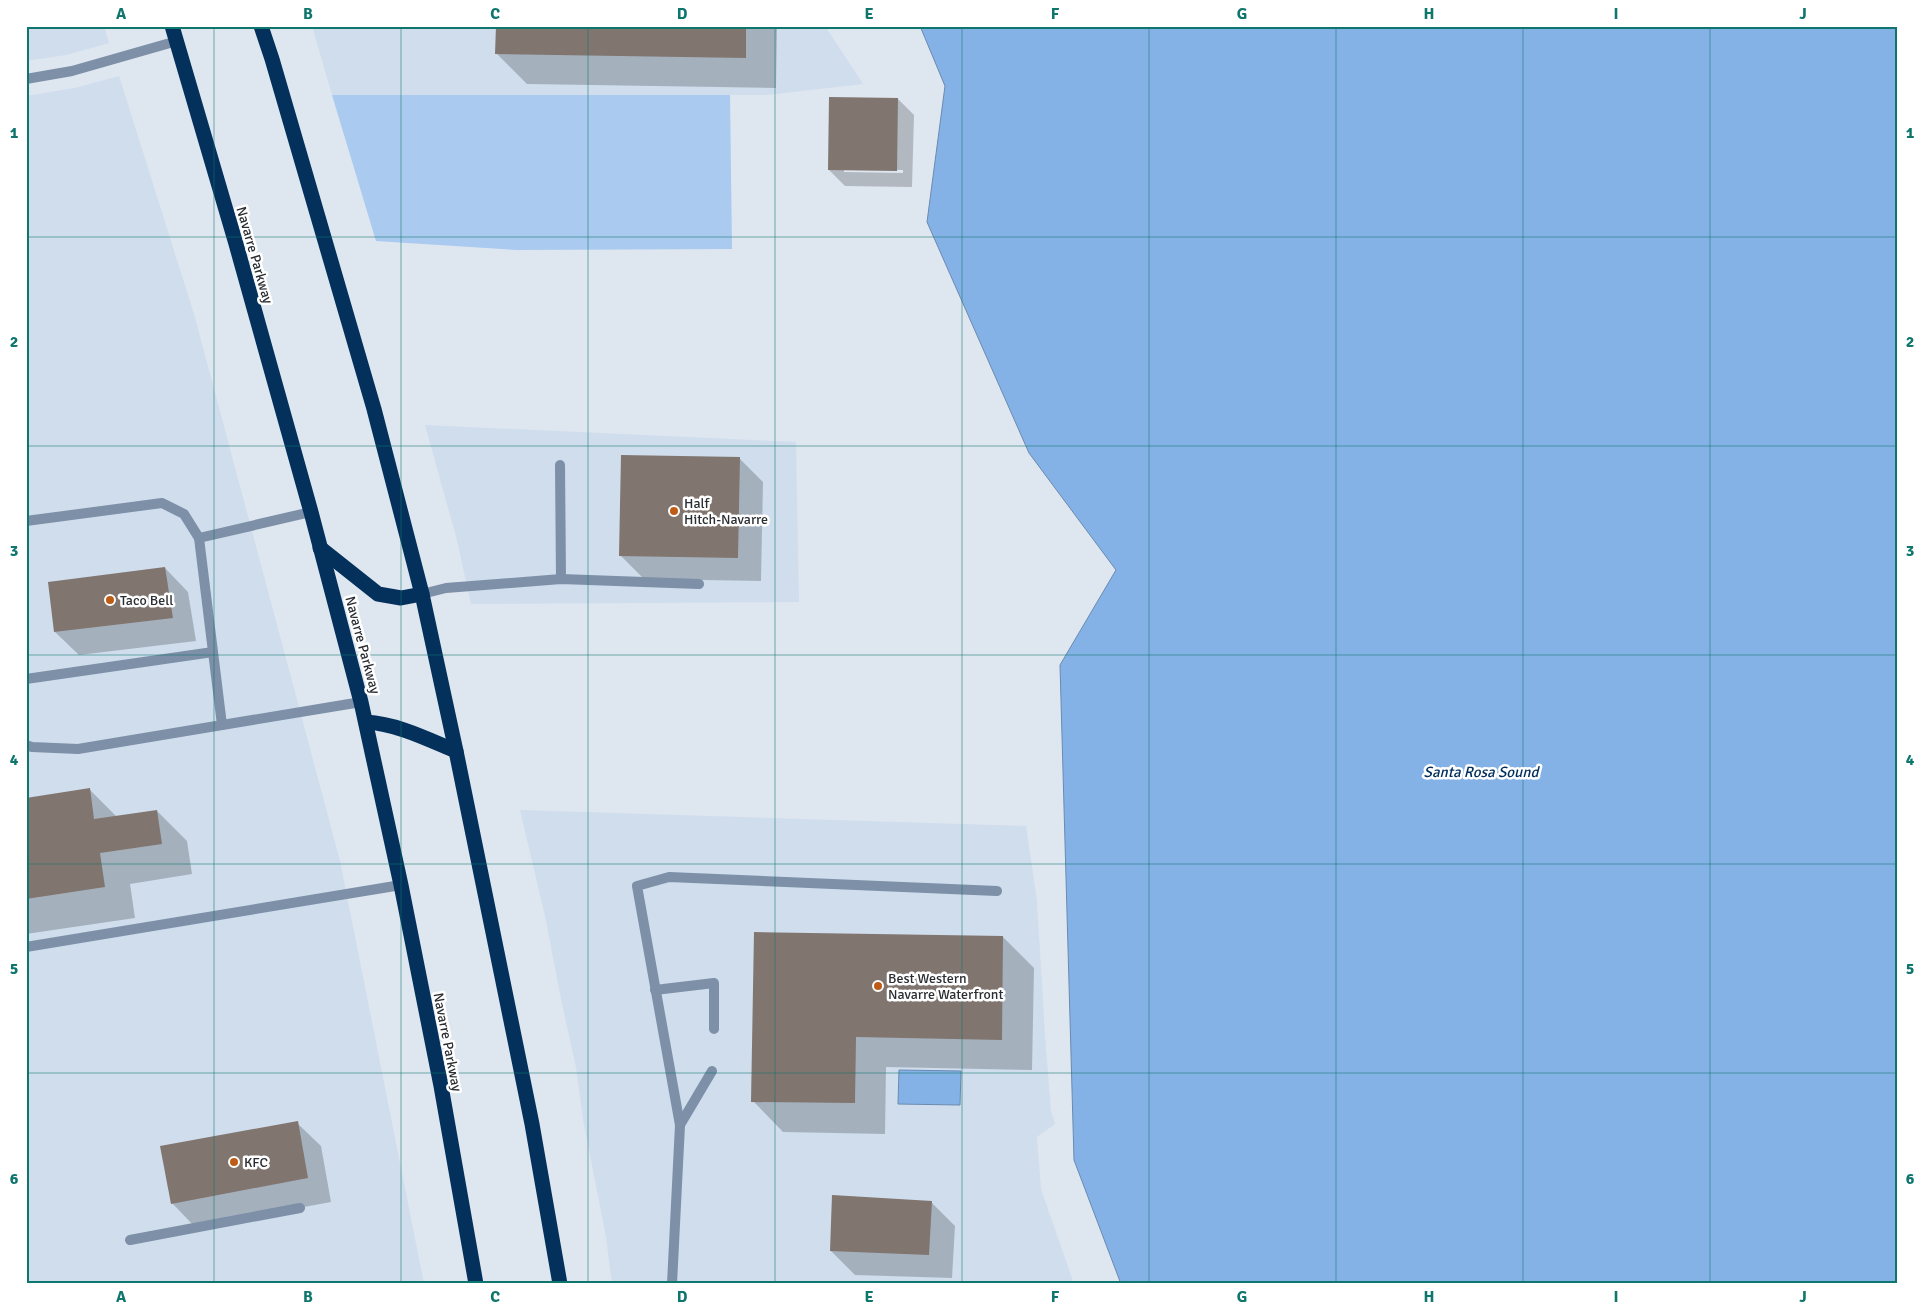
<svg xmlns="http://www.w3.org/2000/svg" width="1924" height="1310" font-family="Signika,sans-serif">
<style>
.built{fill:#cfdded}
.green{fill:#aacaef}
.water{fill:#85b2e6;stroke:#6a8ab0}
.shadow{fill:#0003;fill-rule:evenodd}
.building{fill:#80756f}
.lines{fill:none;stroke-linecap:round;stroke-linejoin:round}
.lane{stroke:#7d90a7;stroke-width:10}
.street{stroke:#7d90a7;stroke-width:10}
.highway{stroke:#04315c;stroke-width:15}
.grid{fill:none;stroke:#0f766e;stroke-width:1;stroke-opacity:0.55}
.poi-dot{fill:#bc5c16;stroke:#fff;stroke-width:2}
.labels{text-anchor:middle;stroke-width:5;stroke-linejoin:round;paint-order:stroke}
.street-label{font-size:14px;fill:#2a2d31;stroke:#fff}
.poi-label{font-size:14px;fill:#2a2d31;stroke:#fff;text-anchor:start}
.water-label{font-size:15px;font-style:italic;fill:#002e5c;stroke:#fff}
.neatline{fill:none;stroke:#0f766e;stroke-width:2}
.grid-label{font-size:16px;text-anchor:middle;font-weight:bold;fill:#0f766e}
</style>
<rect width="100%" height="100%" fill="#dee6f0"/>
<g class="built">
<path d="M 26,26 L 104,26 L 109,43 L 66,55 L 26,61 Z"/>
<path d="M 312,26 L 825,26 L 863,84 L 767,95 L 332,95 Z"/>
<path d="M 119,76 L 194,314 L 340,861 L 424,1284 L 26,1284 L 26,96 L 75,88 Z"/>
<path d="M 425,425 L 796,442 L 799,602 L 471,604 L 457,540 Z"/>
<path d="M 520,810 L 1026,826 L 1037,901 L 1045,1036 L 1051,1111 L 1055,1124 L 1037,1137 L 1041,1189 L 1074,1284 L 612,1284 L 606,1237 L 583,1119 L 576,1067 L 562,1004 L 545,916 Z"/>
</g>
<path class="green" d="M 332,95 L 730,95 L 732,249 L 517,250 L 376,241 Z"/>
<g class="water">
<path d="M 920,26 L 1898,26 L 1898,1284 L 1121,1284 L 1074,1160 L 1060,665 L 1116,570 L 1029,453 L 927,222 L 945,86 Z"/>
<path d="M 899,1070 L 961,1071 L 960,1105 L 898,1104 Z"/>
</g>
<g class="shadow">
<path d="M 497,26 L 777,26 L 776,88 L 527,84 L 496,53 Z"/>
<path d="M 898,99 L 914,115 L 912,187 L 845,186 L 829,170 ZM 844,169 L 903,170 L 903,173 L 844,172 Z"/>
<path d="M 740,459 L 763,482 L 761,581 L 644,579 L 620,555 Z"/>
<path d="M 165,568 L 188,592 L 196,641 L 79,655 L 55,632 Z"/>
<path d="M 89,789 L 117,817 L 157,811 L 187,841 L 192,874 L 130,884 L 135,918 L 26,934 L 26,799 Z"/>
<path d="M 1003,937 L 1034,968 L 1032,1070 L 886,1067 L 885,1134 L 783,1132 L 753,1101 Z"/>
<path d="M 297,1123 L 321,1146 L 331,1202 L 195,1227 L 172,1203 Z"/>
<path d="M 931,1202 L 955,1226 L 952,1278 L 855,1275 L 831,1251 Z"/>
</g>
<g class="building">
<path d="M 496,26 L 746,26 L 746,58 L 495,54 Z"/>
<path d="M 829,97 L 898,98 L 897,171 L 828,170 Z"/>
<path d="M 621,455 L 740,457 L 738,558 L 619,556 Z"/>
<path d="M 165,567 L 173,618 L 54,632 L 48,582 Z"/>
<path d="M 90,788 L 94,819 L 157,810 L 162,844 L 100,853 L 105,887 L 26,899 L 26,798 Z"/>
<path d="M 754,932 L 1003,936 L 1002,1040 L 856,1037 L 855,1103 L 751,1102 Z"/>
<path d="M 298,1121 L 308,1178 L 171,1204 L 160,1146 Z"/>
<path d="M 832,1195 L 932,1201 L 929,1255 L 830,1251 Z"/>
</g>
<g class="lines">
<g class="lane">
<path d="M 560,465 L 561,579"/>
<path d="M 26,521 L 162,503 L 184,514 L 199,538"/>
<path d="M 422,594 L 446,588 L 561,579 L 699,584"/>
<path d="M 26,679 L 213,652"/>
<path d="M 222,725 L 199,538 L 311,512"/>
<path d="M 26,745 L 32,747 L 78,749 L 361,702"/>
<path d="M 26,947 L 401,885"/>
<path d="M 655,990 L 714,983 L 714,1029"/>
<path d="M 680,1125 L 637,886 L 669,877 L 997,891"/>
<path d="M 130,1240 L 300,1208"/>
<path d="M 672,1284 L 680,1125 L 712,1071"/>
</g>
<path class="street" d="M 26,79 L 72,71 L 177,41"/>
<g class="highway">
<path d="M 172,26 L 236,244 L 311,512 L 361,702 L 401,885 L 441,1086 L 476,1284"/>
<path d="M 261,26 L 272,59 L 374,409 L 422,594 L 456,751 L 532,1124 L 560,1284"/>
<path d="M 320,548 L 378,594 L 401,598 L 422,594"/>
<path d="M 366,722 C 398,724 427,739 456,751"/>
</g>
</g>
<path class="grid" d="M 214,26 L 214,1284M 401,26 L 401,1284M 588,26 L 588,1284M 775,26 L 775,1284M 962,26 L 962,1284M 1149,26 L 1149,1284M 1336,26 L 1336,1284M 1523,26 L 1523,1284M 1710,26 L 1710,1284M 26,237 L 1898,237M 26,446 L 1898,446M 26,655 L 1898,655M 26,864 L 1898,864M 26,1073 L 1898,1073"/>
<g class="poi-dot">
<circle cx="674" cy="511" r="5"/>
<circle cx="110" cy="600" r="5"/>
<circle cx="878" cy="986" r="5"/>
<circle cx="234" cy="1162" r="5"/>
</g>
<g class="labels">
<g class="street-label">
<text transform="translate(255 255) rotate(74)" y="5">Navarre Parkway</text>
<text transform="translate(363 645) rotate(75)" y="5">Navarre Parkway</text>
<text transform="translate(448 1042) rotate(79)" y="5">Navarre Parkway</text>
</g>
<g class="poi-label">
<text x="684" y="508">Half<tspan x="684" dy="16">Hitch-Navarre</tspan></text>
<text x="120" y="605">Taco Bell</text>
<text x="888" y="983">Best Western<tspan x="888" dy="16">Navarre Waterfront</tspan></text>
<text x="244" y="1167">KFC</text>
</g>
<g class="water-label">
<text x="1481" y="777">Santa Rosa Sound</text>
</g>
</g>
<rect width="1924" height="1310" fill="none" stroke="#ffffff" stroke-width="55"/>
<rect x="28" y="28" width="1868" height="1254" class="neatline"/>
<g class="grid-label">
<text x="121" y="19">A</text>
<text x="308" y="19">B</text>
<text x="495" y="19">C</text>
<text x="682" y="19">D</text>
<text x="869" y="19">E</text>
<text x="1055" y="19">F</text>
<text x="1242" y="19">G</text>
<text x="1429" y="19">H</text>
<text x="1616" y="19">I</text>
<text x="1803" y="19">J</text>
<text x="14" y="138">1</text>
<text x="1910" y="138">1</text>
<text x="14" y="347">2</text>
<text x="1910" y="347">2</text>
<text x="14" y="556">3</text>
<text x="1910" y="556">3</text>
<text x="14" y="765">4</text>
<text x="1910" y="765">4</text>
<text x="14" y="974">5</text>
<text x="1910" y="974">5</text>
<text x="14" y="1184">6</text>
<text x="1910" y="1184">6</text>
<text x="121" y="1302">A</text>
<text x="308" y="1302">B</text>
<text x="495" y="1302">C</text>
<text x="682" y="1302">D</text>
<text x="869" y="1302">E</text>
<text x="1055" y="1302">F</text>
<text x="1242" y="1302">G</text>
<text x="1429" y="1302">H</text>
<text x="1616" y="1302">I</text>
<text x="1803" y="1302">J</text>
</g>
</svg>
